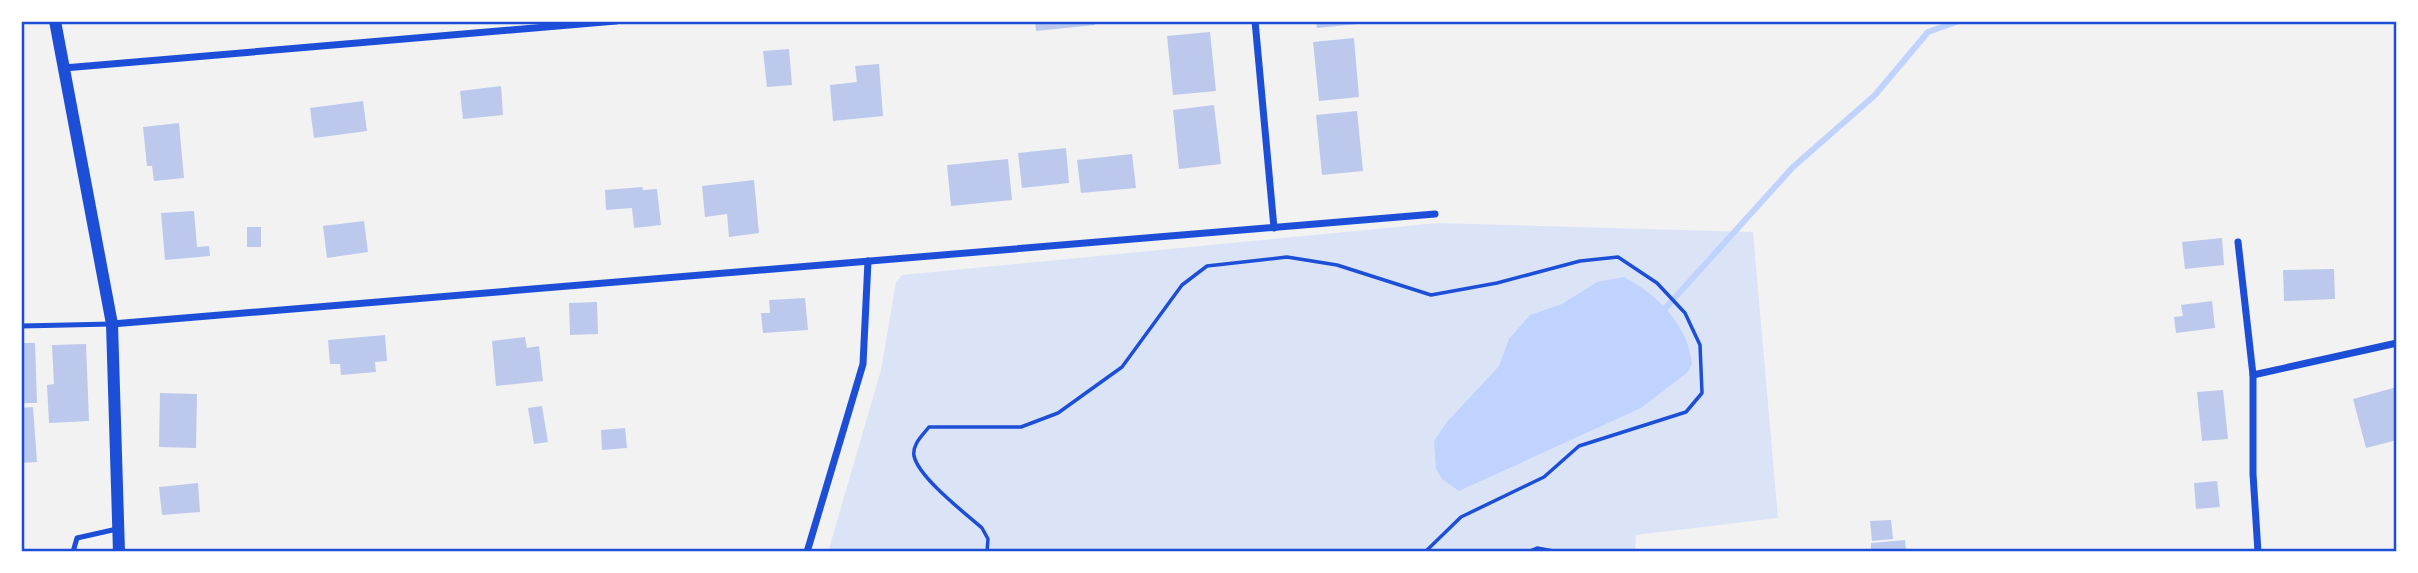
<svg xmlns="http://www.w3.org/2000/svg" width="2418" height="573" font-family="Overpass,sans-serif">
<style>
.green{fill:#dbe4f7}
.water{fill:#bfd3fe}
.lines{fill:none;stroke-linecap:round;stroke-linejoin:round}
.stream{stroke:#bfd3fe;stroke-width:6}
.building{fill:#bdc9ec}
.path{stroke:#1d4ed8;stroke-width:3.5}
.service{stroke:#1d4ed8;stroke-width:5}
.minor{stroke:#1d4ed8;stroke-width:7}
.tertiary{stroke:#1d4ed8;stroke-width:12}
.neatline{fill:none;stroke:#1d4ed8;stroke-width:2.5}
</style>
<rect width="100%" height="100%" fill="#f2f2f2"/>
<path class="green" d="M 1438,223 L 1753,232 L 1778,518 L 1636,535 L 1635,552 L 828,552 L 881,370 L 896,282 L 902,275 Z"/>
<path class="water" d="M 1624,277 C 1658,295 1688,325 1692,364 L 1688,372 L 1641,408 L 1459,491 L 1442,479 L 1436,469 L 1434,441 L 1447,422 L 1499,366 L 1509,339 L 1530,315 L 1562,304 L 1597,282 Z"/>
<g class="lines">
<path class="stream" d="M 1661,313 L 1793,167 L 1875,95 L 1928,32 L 1959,21"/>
</g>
<g class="building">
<path d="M 1035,21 L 1095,21 L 1095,25 L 1036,31 Z"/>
<path d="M 1316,21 L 1357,21 L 1358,24 L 1317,28 Z"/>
<path d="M 1210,32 L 1216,91 L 1173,95 L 1167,36 Z"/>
<path d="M 1354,38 L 1359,97 L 1319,101 L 1313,42 Z"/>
<path d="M 789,49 L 792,85 L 767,87 L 763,51 Z"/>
<path d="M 879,64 L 883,116 L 833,121 L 830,85 L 857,82 L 855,66 Z"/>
<path d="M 501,86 L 503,115 L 463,119 L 460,91 Z"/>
<path d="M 363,101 L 367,131 L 314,138 L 310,108 Z"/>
<path d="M 1214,105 L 1221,164 L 1179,169 L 1173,110 Z"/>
<path d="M 1357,111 L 1363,171 L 1322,175 L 1316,115 Z"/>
<path d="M 179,123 L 184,178 L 154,181 L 152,166 L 147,166 L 143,127 Z"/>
<path d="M 1066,148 L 1069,183 L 1022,188 L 1018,153 Z"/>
<path d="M 1132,154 L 1136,188 L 1081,193 L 1077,160 Z"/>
<path d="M 1008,159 L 1012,200 L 951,206 L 947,165 Z"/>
<path d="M 754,180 L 759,233 L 729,237 L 727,214 L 705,217 L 702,186 Z"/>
<path d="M 642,187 L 643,190 L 657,189 L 661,225 L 634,228 L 632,208 L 606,210 L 605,190 Z"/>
<path d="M 194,211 L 197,247 L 209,246 L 210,256 L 165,260 L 161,213 Z"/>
<path d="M 364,221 L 368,252 L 327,258 L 323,226 Z"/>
<rect x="247" y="227" width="14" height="20"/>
<path d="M 2222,238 L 2224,265 L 2185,269 L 2182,242 Z"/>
<path d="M 2334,269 L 2335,299 L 2284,301 L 2283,270 Z"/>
<path d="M 805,298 L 808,330 L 763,333 L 761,313 L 770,313 L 769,300 Z"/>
<path d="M 2212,301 L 2215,328 L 2176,333 L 2174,317 L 2183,316 L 2181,305 Z"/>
<path d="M 597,302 L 598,334 L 570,335 L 569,303 Z"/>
<path d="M 385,335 L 387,361 L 375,362 L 376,372 L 341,375 L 340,364 L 330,364 L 328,340 Z"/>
<path d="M 525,337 L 527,348 L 539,346 L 543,381 L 496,386 L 492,341 Z"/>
<path d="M 21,343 L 35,343 L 37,403 L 21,403 Z"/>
<path d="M 86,344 L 89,421 L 49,423 L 47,385 L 54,384 L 52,345 Z"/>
<path d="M 2397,387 L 2397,440 L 2366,448 L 2353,399 Z"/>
<path d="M 2223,390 L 2228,439 L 2202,441 L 2197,392 Z"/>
<path d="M 160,393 L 197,394 L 196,448 L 159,447 Z"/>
<path d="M 542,406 L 548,442 L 534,444 L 528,408 Z"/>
<path d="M 33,407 L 37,462 L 21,463 L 21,408 Z"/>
<path d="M 625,428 L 627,448 L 602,450 L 601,430 Z"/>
<path d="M 2217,481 L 2220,507 L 2196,509 L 2194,483 Z"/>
<path d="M 198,483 L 200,512 L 162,515 L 159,487 Z"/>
<path d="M 1891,520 L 1893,539 L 1872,541 L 1870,521 Z"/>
<path d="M 1905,540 L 1906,552 L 1871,552 L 1871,543 Z"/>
</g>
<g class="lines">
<g class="path">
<path d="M 987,552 L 988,539 L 982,528 C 965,513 919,478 914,456 C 912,444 923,435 929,427 L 1021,427 L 1058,413 L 1122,367 L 1182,285 L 1207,266 L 1287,257 L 1337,265 L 1431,295 L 1497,283 L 1580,261 L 1618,257 L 1657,283 L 1685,313 L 1700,345 L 1702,393 L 1686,412 L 1579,446 L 1544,477 L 1461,517 L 1425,552"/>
<path d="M 1528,552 L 1537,548 L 1559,552"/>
</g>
<g class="service">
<path d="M 21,326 L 112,324"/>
<path d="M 73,552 L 77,538 L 117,529"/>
</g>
<g class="minor">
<path d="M 1255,21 L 1274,228"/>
<path d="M 64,68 L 616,21"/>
<path d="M 2238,242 L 2253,375 L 2253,474 L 2258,552"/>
<path d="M 112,324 L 1435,214"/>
<path d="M 2253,375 L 2397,343"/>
<path d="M 807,552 L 863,364 L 868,261"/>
</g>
<path class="tertiary" d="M 55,21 L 112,324 L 119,552"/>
</g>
<rect width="2418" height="573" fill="none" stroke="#ffffff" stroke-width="46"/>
<rect x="23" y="23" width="2372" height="527" class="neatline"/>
</svg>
